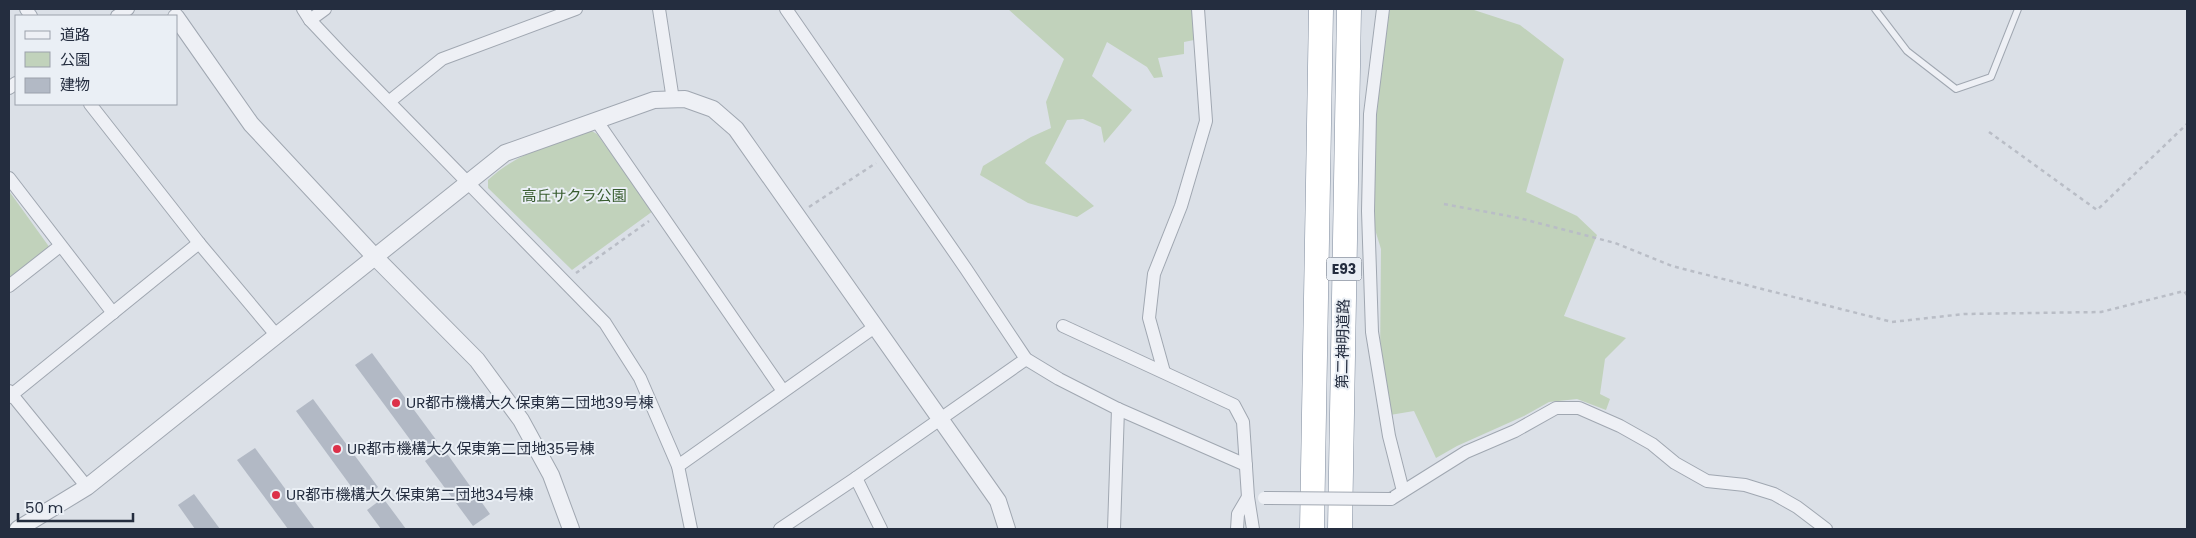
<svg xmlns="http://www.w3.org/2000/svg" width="2196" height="538" font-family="Poppins,'Noto Sans JP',sans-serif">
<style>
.green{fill:#c1d2bb}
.building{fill:#b2b9c5}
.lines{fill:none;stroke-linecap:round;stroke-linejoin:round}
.service-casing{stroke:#a0a7b1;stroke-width:8}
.minor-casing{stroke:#a0a7b1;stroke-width:14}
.tertiary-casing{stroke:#a0a7b1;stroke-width:18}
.motorway-casing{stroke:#818d9f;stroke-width:25}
.path{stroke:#b9bdc6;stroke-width:2.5;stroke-dasharray:4 4;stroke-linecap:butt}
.service{stroke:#eef0f5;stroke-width:6}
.minor{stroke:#eef0f5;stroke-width:12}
.tertiary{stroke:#eef0f5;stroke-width:16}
.motorway{stroke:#fff;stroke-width:24}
.minor-bridge-casing{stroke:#a0a7b1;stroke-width:14;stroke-linecap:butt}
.minor-bridge{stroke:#eef0f5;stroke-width:12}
.poi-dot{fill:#dc3049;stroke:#eaeff5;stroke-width:2}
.labels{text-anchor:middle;stroke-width:4;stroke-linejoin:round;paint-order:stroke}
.shield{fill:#eaeff5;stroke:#5f6776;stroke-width:1}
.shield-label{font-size:14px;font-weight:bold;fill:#242d3f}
.park-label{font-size:15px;fill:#385c2f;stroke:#eaeff5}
.street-label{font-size:15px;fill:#242d3f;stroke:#eaeff5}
.poi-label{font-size:15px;fill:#242d3f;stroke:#eaeff5;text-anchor:start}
</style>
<rect width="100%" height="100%" fill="#dbe0e7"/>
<g class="green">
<path d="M 1008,9 L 1193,9 L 1194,40 L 1184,42 L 1184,54 L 1158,58 L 1163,77 L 1154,78 L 1147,67 L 1107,42 L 1092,76 L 1132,110 L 1104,143 L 1101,127 L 1083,119 L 1067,120 L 1045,163 L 1094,206 L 1077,217 L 1028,203 L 980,175 L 983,166 L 1031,137 L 1051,128 L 1046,102 L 1064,59 Z"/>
<path d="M 1390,9 L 1471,9 L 1520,25 L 1564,59 L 1526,192 L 1577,216 L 1597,235 L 1564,316 L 1626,338 L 1605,359 L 1600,394 L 1610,399 L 1606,410 L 1577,399 L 1549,402 L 1524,416 L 1457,446 L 1436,458 L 1414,411 L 1390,415 L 1380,367 L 1381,249 L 1373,223 L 1375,133 L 1383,49 Z"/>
<path d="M 590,130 L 597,134 L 653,211 L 572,270 L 488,188 L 488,180 C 516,153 555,143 590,130 Z"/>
<path d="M 9,191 L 50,248 L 9,282 Z"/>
</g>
<g class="building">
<path d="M 372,353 L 437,441 L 420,453 L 355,365 Z"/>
<path d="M 313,399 L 378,487 L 361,500 L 296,411 Z"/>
<path d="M 255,448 L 315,529 L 288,529 L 237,460 Z"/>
<path d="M 443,448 L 490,514 L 473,526 L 425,461 Z"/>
<path d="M 194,494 L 220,529 L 195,529 L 178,505 Z"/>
<path d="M 383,498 L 406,529 L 381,529 L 367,510 Z"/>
</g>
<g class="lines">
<g class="service-casing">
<path id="service" d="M 1875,9 L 1907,51 L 1956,89 L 1991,77 L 2018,9"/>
</g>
<g class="minor-casing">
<g id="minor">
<path d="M 26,9 L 31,16"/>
<path d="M 303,9 L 310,20 L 342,54 L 605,323 L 640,378 L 678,466 L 691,529"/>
<path d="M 659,9 L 673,100"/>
<path d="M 786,9 L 966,269 L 1026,359 L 1059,379 L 1118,409 L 1246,465"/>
<path d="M 1383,9 L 1370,114 L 1368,211 L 1372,332 L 1389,436 L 1403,491"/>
<path d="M 117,16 L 128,9"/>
<path d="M 310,20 L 325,9"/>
<path d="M 9,88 L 16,83"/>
<path d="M 390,101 L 442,59 L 576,9"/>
<path d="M 90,104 L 199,243 L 277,336"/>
<path d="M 596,120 L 783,391"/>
<path d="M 9,178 L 113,313"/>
<path d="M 9,286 L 60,246"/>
<path d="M 1063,326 L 1234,405 L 1243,422 L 1248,497 L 1253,529"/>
<path d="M 1164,372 L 1149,318 L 1154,274 L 1181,206 L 1206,121 L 1198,9"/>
<path d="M 9,391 L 87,487"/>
<path d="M 9,397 L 199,243"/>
<path d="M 678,466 L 876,326"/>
<path d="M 856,478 L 1026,359"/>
<path d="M 1391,499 L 1466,452 L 1515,431 L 1556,408 L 1579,408 L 1620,426 L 1652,444 L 1675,463 L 1707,481 L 1745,485 L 1774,494 L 1797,507 L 1826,529"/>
<path d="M 780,529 L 856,478 L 881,529"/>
<path d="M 1114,529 L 1118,409"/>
<path d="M 1237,529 L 1238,514 L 1248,497"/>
</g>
</g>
<g class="tertiary-casing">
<g id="tertiary">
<path d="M 176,17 L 251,124 L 375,257 L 477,360 L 521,420 L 551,475 L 571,529"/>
<path d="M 18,529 L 87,487 L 505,153 L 654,100 L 685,99 L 713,109 L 736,129 L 998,501 L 1007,529"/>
</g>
</g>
<g class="motorway-casing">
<g id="motorway">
<path d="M 1312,529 L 1321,9"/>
<path d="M 1340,529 L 1349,9"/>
</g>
</g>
<g class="path">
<path d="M 1989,132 L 2097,210 L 2187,124"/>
<path d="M 1444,204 L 1519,218 L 1615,243 L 1672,266 L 1892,322 L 1964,314 L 2101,312 L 2184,291 L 2187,295"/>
<path d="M 809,207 L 876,163"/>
<path d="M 576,273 L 649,221"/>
</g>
<use href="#service" class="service"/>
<use href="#minor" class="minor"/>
<use href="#tertiary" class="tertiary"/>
<use href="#motorway" class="motorway"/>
<g class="minor-bridge-casing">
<path id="minor-bridge" d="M 1264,498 L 1391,499"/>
</g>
<use href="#minor-bridge" class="minor-bridge"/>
</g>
<g class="poi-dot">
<circle cx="396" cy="403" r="5"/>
<circle cx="337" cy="449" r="5"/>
<circle cx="276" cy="495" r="5"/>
</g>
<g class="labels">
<rect class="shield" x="1326.5" y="257.5" width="35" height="23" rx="4"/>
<g class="shield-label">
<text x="1344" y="274">E93</text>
</g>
<g class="park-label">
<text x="574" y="201">高丘サクラ公園</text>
</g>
<g class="street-label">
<text transform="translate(1343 344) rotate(-89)" y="5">第二神明道路</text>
</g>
<g class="poi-label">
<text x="406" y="408">UR都市機構大久保東第二団地39号棟</text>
<text x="347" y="454">UR都市機構大久保東第二団地35号棟</text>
<text x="286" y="500">UR都市機構大久保東第二団地34号棟</text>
</g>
</g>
<rect width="2196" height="538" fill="none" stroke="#242d3f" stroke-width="20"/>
<rect x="15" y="15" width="162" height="90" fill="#eaeff5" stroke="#9ba1ac"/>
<rect x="25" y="31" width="25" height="8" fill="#eef0f5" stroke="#9ba1ac"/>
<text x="60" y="40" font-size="15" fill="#242d3f">道路</text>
<rect x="25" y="52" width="25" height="15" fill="#c1d2bb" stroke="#9ba1ac"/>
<text x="60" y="65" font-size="15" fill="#242d3f">公園</text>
<rect x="25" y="78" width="25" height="15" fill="#b2b9c5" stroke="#9ba1ac"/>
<text x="60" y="90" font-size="15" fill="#242d3f">建物</text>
<path d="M18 513v8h115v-8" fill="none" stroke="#242d3f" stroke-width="2.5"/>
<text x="25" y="513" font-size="15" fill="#242d3f" stroke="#eaeff5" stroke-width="4" paint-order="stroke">50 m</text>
</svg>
